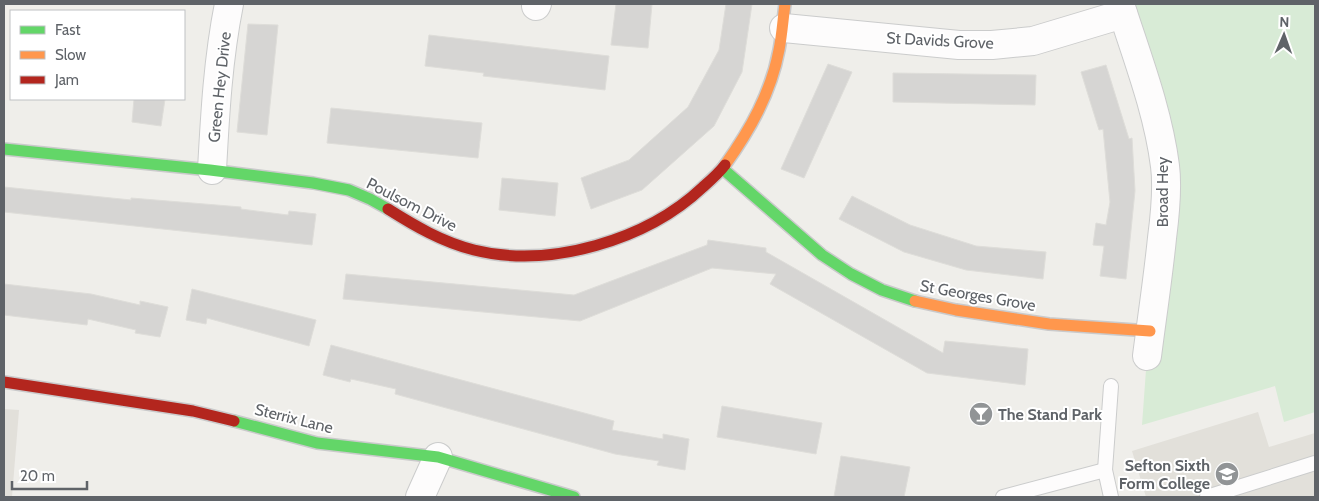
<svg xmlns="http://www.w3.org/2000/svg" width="1319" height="501" font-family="Cabin,sans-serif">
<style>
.education{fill:#e2e0da}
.green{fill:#d8ebd6}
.building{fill:#d6d5d3;stroke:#deddd9}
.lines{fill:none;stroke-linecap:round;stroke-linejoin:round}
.lane-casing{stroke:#cbcccc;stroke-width:16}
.street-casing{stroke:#cbcccc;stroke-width:30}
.fast-casing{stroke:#cacacb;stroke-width:14}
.slow-casing{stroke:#cacacb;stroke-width:14}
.jam-casing{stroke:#cacacb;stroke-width:14}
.lane{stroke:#fdfcfc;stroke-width:14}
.street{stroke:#fdfcfc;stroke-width:28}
.fast{stroke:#63d668;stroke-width:11}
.slow{stroke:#ff974d;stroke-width:11}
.jam{stroke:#b3261e;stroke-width:11}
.labels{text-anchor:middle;stroke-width:4;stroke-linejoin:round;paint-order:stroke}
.street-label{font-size:16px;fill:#5f6368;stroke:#fff}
.poi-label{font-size:16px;font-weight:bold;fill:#5f6368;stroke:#fff;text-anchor:start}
</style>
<rect width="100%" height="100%" fill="#efeeea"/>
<g class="education">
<path d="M 4,409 L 19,410 L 12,497 L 4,497 Z"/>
<path d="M 1258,412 L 1269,447 L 1315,433 L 1315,497 L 1146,497 L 1132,451 Z"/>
</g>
<path class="green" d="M 1120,4 L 1315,4 L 1315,412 L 1284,422 L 1275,386 L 1142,425 L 1147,356 L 1166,198 Z"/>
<g class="building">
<path d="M 616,4 L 652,4 L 648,48 L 611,45 Z"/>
<path d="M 726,4 L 752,4 L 742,72 L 714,126 L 642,190 L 591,209 L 581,178 L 629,160 L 688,107 L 719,50 Z"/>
<path d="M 248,24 L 278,25 L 267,135 L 237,132 Z"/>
<path d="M 429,35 L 609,56 L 605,90 L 483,76 L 484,73 L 425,66 Z"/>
<path d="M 828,64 L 852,72 L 804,178 L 781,169 Z"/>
<path d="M 1106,65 L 1129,139 L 1132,138 L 1135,191 L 1126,279 L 1100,276 L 1104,246 L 1093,245 L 1096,223 L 1106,225 L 1110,202 L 1103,129 L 1099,130 L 1081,72 Z"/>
<path d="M 893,73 L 1036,75 L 1035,105 L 893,102 Z"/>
<path d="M 134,99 L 165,99 L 161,126 L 132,122 Z"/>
<path d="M 331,108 L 482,123 L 478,158 L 327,143 Z"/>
<path d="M 502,178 L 558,183 L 555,216 L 499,210 Z"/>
<path d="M 4,187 L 131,200 L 131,198 L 241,207 L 241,209 L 288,215 L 289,211 L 316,214 L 312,245 L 4,212 Z"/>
<path d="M 852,196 L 910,225 L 976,246 L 1046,252 L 1043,279 L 966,270 L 904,252 L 839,219 Z"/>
<path d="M 708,240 L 766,248 L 766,252 L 943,353 L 945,341 L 1028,349 L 1025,385 L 927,373 L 770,284 L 776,274 L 712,268 L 580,321 L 343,299 L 346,274 L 574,295 L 707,245 Z"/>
<path d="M 4,284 L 91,294 L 140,305 L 140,301 L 168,307 L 160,337 L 135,333 L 136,330 L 88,319 L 87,325 L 4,315 Z"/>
<path d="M 192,289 L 316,320 L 309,346 L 207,318 L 206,324 L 186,320 Z"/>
<path d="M 331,345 L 614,421 L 612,430 L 663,439 L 663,434 L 689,439 L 685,470 L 657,465 L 659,461 L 615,454 L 395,394 L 396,389 L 351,379 L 350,382 L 323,375 Z"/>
<path d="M 722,406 L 822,423 L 816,454 L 717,437 Z"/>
<path d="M 841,456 L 910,467 L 904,497 L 834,497 Z"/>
</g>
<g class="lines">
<g class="lane-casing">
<g id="lane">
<path d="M 1105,470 L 1111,386"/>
<path d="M 1003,497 L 1105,470 L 1111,497"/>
<path d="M 1207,497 L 1315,463"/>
</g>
</g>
<g class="street-casing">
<g id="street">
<path d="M 1120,4 C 1137,57 1158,111 1165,166 C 1168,189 1165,215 1162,238 C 1158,278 1152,317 1147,356"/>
<path d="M 536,6 L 537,4"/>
<path d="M 784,28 L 959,45 L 992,45 L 1033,41 L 1123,14"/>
<path d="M 212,170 C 215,114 218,59 229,4"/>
<path d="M 420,497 L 438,457"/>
</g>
</g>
<g class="fast-casing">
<g id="fast">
<path d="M 4,149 L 210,170 L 313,183 L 349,190 L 370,199 L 388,209"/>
<path d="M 723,169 L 822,255 L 851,274 L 882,290 L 915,301"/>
<path d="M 234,421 L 317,443 L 438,457 L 574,497"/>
</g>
</g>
<g class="slow-casing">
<g id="slow">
<path d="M 725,165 C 750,130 771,93 779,50 C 782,35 783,19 785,4"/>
<path d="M 915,301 L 956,310 L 1049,324 L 1150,331"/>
</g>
</g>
<g class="jam-casing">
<g id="jam">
<path d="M 388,209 C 415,226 442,242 474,250 C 550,269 647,240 703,187 C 711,180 719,173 725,165"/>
<path d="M 4,382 L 193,411 L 234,421"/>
</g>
</g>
<use href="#lane" class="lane"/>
<use href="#street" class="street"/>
<use href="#fast" class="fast"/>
<use href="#slow" class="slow"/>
<use href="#jam" class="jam"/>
</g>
<defs>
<g id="bar-disc" transform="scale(1.25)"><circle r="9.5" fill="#919496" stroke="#fff"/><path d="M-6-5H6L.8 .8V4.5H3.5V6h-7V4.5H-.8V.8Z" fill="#fff"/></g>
<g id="school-disc" transform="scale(1.25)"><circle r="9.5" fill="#919496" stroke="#fff"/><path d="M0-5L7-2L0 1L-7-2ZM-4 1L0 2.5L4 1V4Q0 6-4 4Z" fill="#fff"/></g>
</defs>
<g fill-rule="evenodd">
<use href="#bar-disc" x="981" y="414"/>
<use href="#school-disc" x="1227" y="474"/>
</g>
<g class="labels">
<g class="street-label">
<text transform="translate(940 40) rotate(3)" y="6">St Davids Grove</text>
<text transform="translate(219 87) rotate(-84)" y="6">Green Hey Drive</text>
<text transform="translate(1162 192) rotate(-90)" y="6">Broad Hey</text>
<text transform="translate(412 204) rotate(27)" y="6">Poulsom Drive</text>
<text transform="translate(978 295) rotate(10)" y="6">St Georges Grove</text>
<text transform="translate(294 418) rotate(14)" y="6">Sterrix Lane</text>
</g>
<g class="poi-label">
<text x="998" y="420">The Stand Park</text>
<text x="1210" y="471" text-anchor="end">Sefton Sixth<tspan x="1210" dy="18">Form College</tspan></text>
</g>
</g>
<rect width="1319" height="501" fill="none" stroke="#5f6368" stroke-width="10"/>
<rect x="10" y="10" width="175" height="90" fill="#ffffff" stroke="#bfc1c3"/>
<rect x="20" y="26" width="25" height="8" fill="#63d668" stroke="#bfc1c3"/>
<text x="55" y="35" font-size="15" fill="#5f6368">Fast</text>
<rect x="20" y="51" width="25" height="8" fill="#ff974d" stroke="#bfc1c3"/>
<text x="55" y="60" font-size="15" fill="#5f6368">Slow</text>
<rect x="20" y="76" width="25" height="8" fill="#b3261e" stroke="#bfc1c3"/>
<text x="55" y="85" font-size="15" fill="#5f6368">Jam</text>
<g transform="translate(1284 35) rotate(2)" stroke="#ffffff" stroke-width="4" paint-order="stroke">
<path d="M0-4L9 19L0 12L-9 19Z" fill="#5f6368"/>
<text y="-8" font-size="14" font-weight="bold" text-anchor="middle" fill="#5f6368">N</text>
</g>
<path d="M12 481v8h75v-8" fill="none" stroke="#5f6368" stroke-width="2.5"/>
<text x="20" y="481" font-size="15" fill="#5f6368" stroke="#ffffff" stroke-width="4" paint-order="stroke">20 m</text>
</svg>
